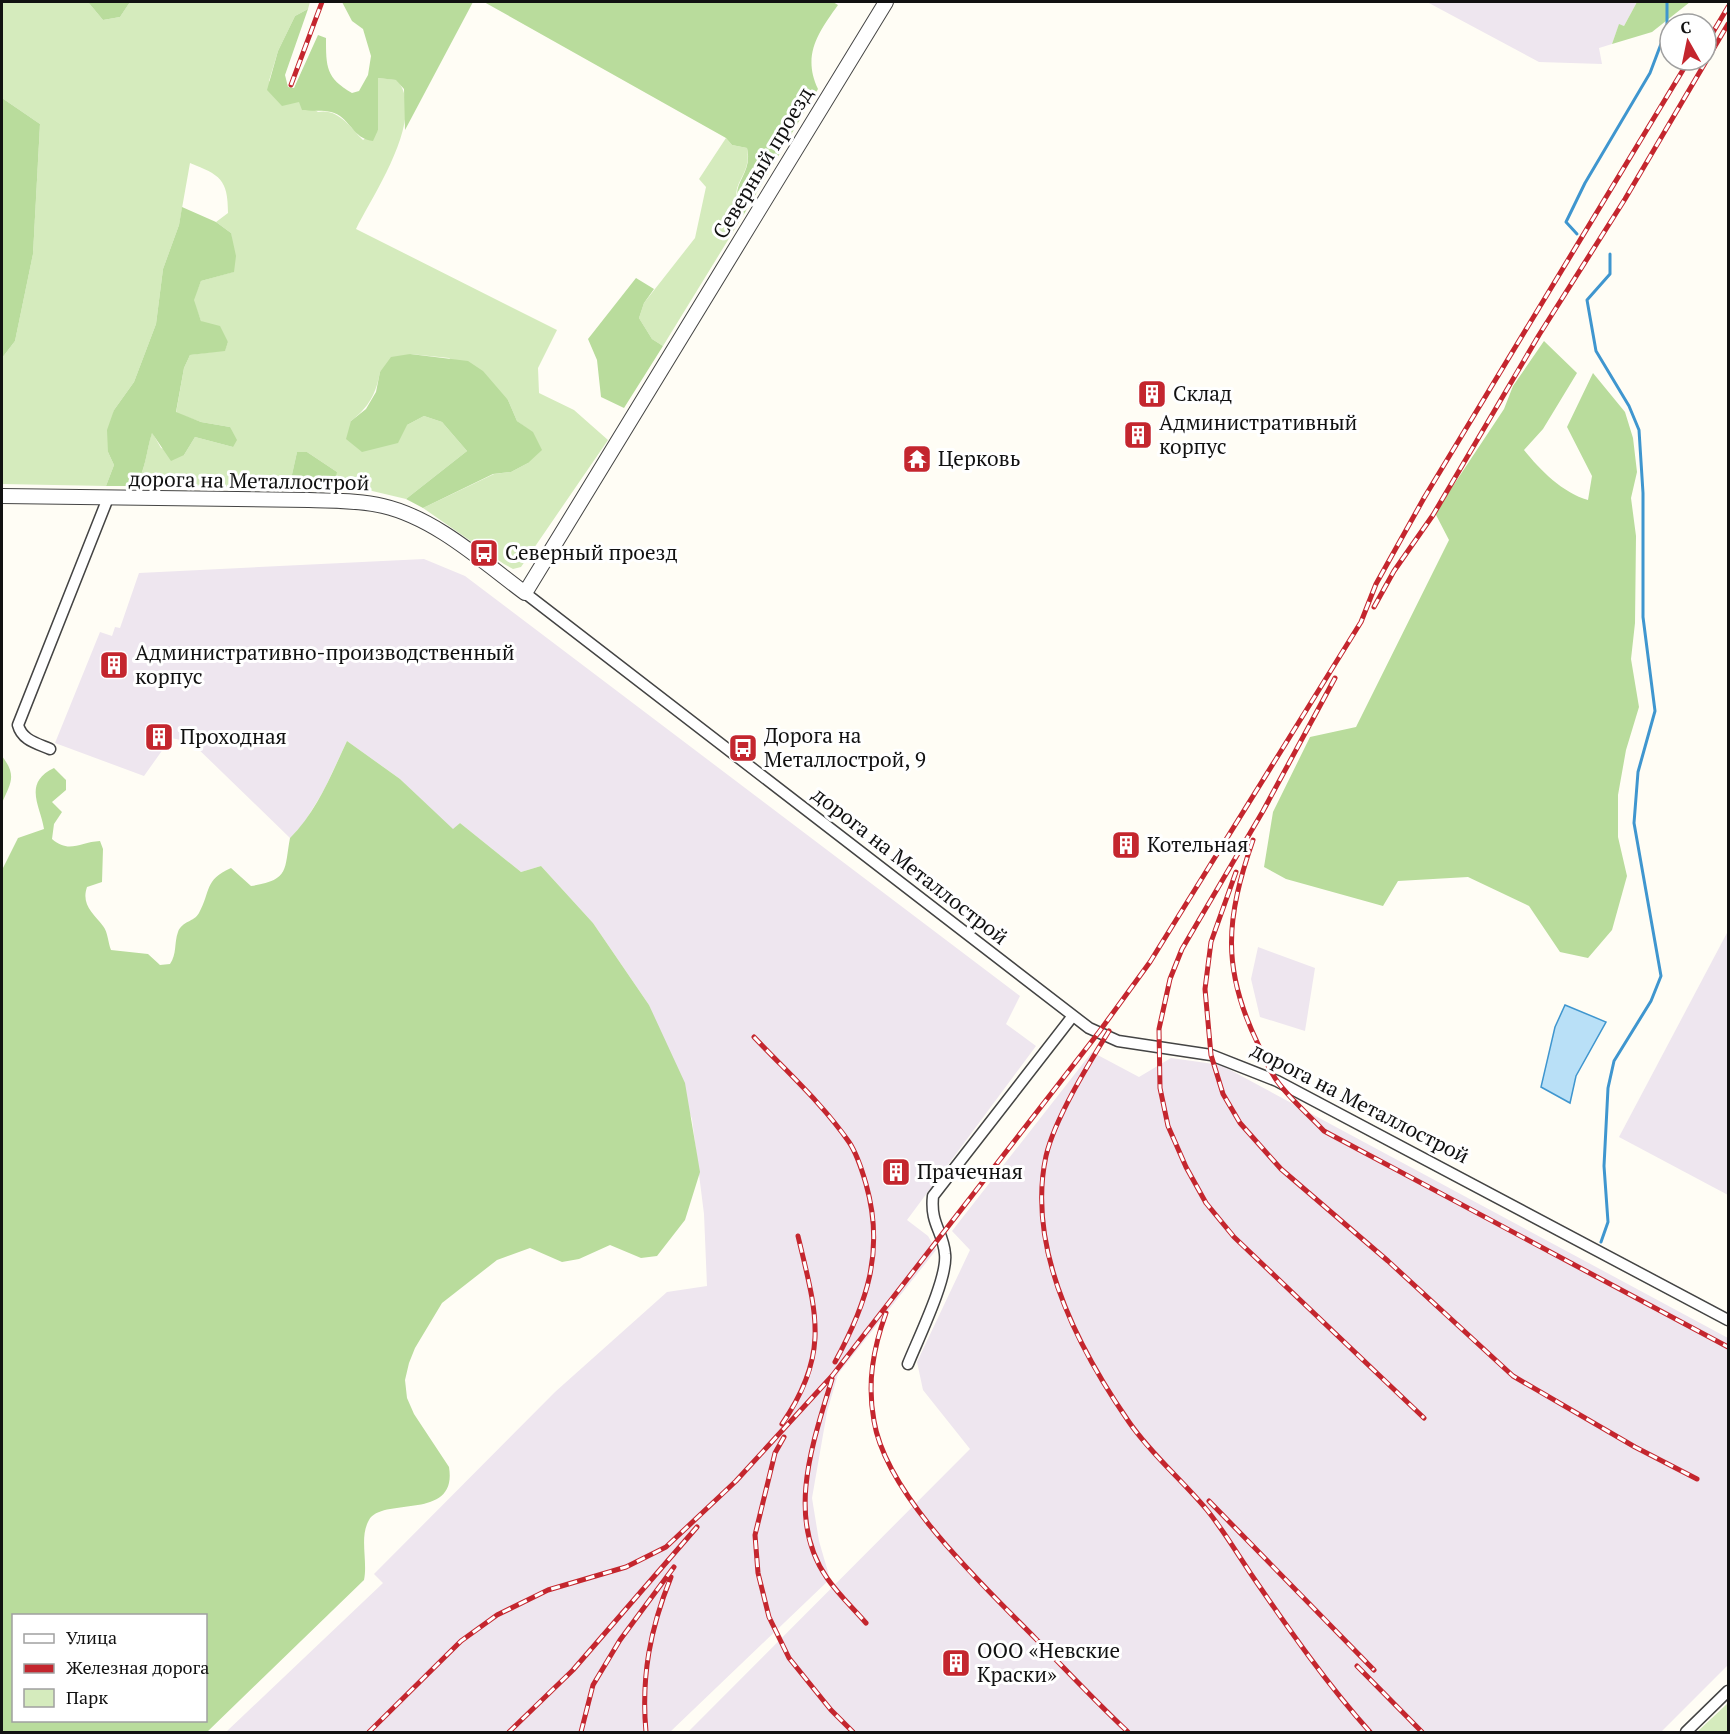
<svg xmlns="http://www.w3.org/2000/svg" width="1730" height="1734" font-family="'PT Serif',serif">
<style>
.industrial{fill:#eee6ef}
.green{fill:#d5ebbd}
.forest{fill:#b9dc9c;fill-rule:evenodd}
.water{fill:#b9e0f7;stroke:#3f96cf;stroke-width:1.5}
.lines{fill:none;stroke-linecap:round;stroke-linejoin:round}
.stream{stroke:#3f96cf;stroke-width:3}
.minor-casing{stroke:#444;stroke-width:13}
.tertiary-casing{stroke:#444;stroke-width:16}
.minor{stroke:#fff;stroke-width:10}
.tertiary{stroke:#fff;stroke-width:14}
.rail-casing{stroke:#c4262e;stroke-width:5}
.rail{stroke:#fff;stroke-width:3;stroke-dasharray:9;stroke-linecap:butt}
.labels{text-anchor:middle;stroke-width:6;stroke-linejoin:round;paint-order:stroke}
.street-label{font-size:21px;fill:#111;stroke:#fff}
.poi-label{font-size:21px;fill:#111;stroke:#fff;text-anchor:start}
</style>
<rect width="100%" height="100%" fill="#fffdf5"/>
<g class="industrial">
<path d="M 1427,2 L 1637,2 L 1624,26 L 1619,25 L 1612,44 L 1599,48 L 1602,64 L 1539,62 Z"/>
<path d="M 424,559 L 465,576 L 1020,996 L 1006,1024 L 1036,1046 L 907,1220 L 928,1236 L 936,1250 L 838,1374 L 827,1412 L 812,1498 L 819,1541 L 830,1579 L 670,1732 L 226,1732 L 383,1583 L 374,1574 L 555,1392 L 667,1292 L 707,1286 L 704,1214 L 692,1119 L 649,1005 L 593,923 L 541,866 L 521,872 L 460,823 L 453,830 L 400,779 L 347,741 L 324,790 L 304,823 L 290,838 L 191,742 L 171,738 L 144,776 L 55,743 L 100,632 L 112,636 L 115,627 L 120,628 L 139,573 Z"/>
<path d="M 1728,931 L 1728,1195 L 1619,1137 Z"/>
<path d="M 1258,947 L 1315,968 L 1305,1031 L 1260,1017 L 1251,979 Z"/>
<path d="M 1092,1052 L 1139,1077 L 1171,1058 L 1221,1065 L 1728,1338 L 1728,1665 L 1661,1732 L 688,1732 L 970,1449 L 923,1390 L 917,1362 L 970,1250 L 952,1231 Z"/>
</g>
<g class="green">
<path d="M 2,2 L 88,2 L 103,20 L 120,17 L 130,2 L 310,2 L 308,9 L 295,16 L 278,51 L 269,81 L 318,112 C 338,108 350,127 363,140 L 378,130 L 378,78 L 397,80 C 427,116 374,193 356,229 L 557,330 L 538,368 L 539,393 L 574,410 L 608,440 L 521,567 L 513,569 L 504,564 L 423,508 L 494,474 L 511,472 L 528,463 L 533,433 L 517,421 L 508,400 L 449,358 L 410,354 L 380,372 C 376,394 369,407 351,421 L 407,425 L 424,416 L 442,422 L 467,451 L 406,499 L 368,490 L 335,491 L 337,472 L 307,452 L 297,452 L 289,488 L 135,486 C 146,470 146,452 152,432 L 161,448 L 184,455 L 195,437 L 233,447 L 230,427 L 201,422 L 176,413 L 184,368 L 190,355 L 225,350 L 228,342 L 201,321 L 193,300 L 201,281 L 233,272 L 231,233 L 216,222 L 228,213 C 228,179 220,175 190,163 L 179,225 L 163,269 L 156,324 L 134,382 L 114,410 L 108,452 L 114,465 L 106,486 L 2,484 L 2,358 L 15,341 L 33,254 L 40,124 L 2,98 Z"/>
<path d="M 726,138 L 732,145 L 747,148 C 753,180 723,183 744,214 L 663,346 L 652,339 L 639,318 L 644,303 L 695,238 L 706,187 L 699,179 Z"/>
<path d="M 1728,1703 L 1728,1732 L 1697,1732 Z"/>
</g>
<g class="forest">
<path d="M 88,2 L 130,2 L 120,17 L 103,20 Z"/>
<path d="M 342,2 L 473,2 L 405,130 L 404,89 L 396,80 L 378,78 L 378,130 L 373,141 C 356,139 352,125 340,116 C 329,108 315,112 302,110 L 299,102 L 282,106 L 267,90 L 278,51 L 295,16 L 308,9 L 285,75 L 288,87 L 294,88 L 318,35 L 326,38 C 326,67 326,78 352,93 L 359,91 L 368,75 L 371,56 L 363,29 L 352,21 Z"/>
<path d="M 484,2 L 833,2 L 838,5 C 818,33 802,55 818,89 L 744,214 C 724,184 754,178 747,148 L 732,145 L 726,138 Z"/>
<path d="M 1637,2 L 1690,2 L 1652,32 L 1612,44 L 1619,24 L 1624,26 Z"/>
<path d="M 2,98 L 40,124 L 33,254 L 15,341 L 2,358 Z"/>
<path d="M 182,207 L 216,222 L 231,233 L 236,256 L 234,272 L 201,281 L 194,300 L 201,321 L 220,326 L 228,342 L 225,351 L 190,355 L 184,368 L 176,412 L 201,422 L 230,427 L 237,440 L 233,447 L 195,437 L 184,455 L 171,461 L 152,433 C 146,452 146,470 135,486 L 106,486 L 114,465 L 108,452 L 107,430 L 114,410 L 134,382 L 156,324 L 163,269 L 179,225 Z"/>
<path d="M 636,278 L 654,289 L 644,303 L 639,318 L 652,339 L 663,346 L 624,408 L 601,397 L 597,360 L 588,339 Z"/>
<path d="M 1544,341 L 1577,373 L 1543,429 L 1524,450 C 1540,470 1563,493 1588,500 L 1592,476 L 1567,427 L 1593,373 L 1625,412 L 1633,438 L 1637,472 L 1631,498 L 1636,536 L 1635,623 L 1631,659 L 1639,707 L 1626,750 L 1618,795 L 1618,837 L 1627,876 L 1612,930 L 1588,958 L 1560,952 L 1529,906 L 1468,877 L 1398,881 L 1383,906 L 1286,879 L 1264,867 L 1273,812 L 1310,737 L 1356,727 L 1449,540 L 1435,513 L 1504,409 L 1513,386 Z"/>
<path d="M 410,354 L 468,361 L 483,371 L 508,400 L 517,421 L 533,432 L 542,450 L 528,463 L 511,472 L 493,474 L 423,508 L 406,499 L 467,451 L 442,422 L 424,416 L 407,425 L 398,443 L 362,452 L 346,439 L 351,421 L 366,409 L 376,392 L 380,372 L 391,357 Z"/>
<path d="M 297,452 L 307,452 L 337,472 L 335,491 L 289,488 Z"/>
<path d="M 347,741 L 400,779 L 453,829 L 460,823 L 521,872 L 541,866 L 593,923 L 649,1005 L 685,1083 L 700,1172 L 685,1220 L 657,1256 L 641,1258 L 610,1245 L 579,1259 L 562,1262 L 530,1248 L 497,1260 L 442,1303 L 415,1348 L 409,1363 L 405,1380 L 407,1398 L 414,1414 L 449,1467 C 458,1522 383,1496 369,1520 C 359,1537 368,1561 364,1580 L 207,1732 L 2,1732 L 2,870 L 18,838 L 44,829 C 41,807 22,783 54,768 L 66,780 L 66,790 L 52,802 L 62,812 L 54,824 L 52,839 C 69,854 80,842 100,841 L 103,849 L 102,882 L 87,887 C 81,905 93,913 103,926 C 108,932 108,943 111,950 L 148,954 L 160,965 L 170,964 C 177,954 174,943 178,932 C 182,921 194,922 199,913 C 211,891 204,880 231,868 L 251,886 C 290,880 284,870 290,838 C 317,811 331,775 347,741 ZM 14,1616 L 206,1616 L 206,1720 L 14,1720 Z"/>
<path d="M 2,756 C 17,776 11,782 2,803 Z"/>
</g>
<path class="water" d="M 1565,1005 L 1606,1022 L 1576,1076 L 1570,1103 L 1541,1087 L 1555,1027 Z"/>
<g class="lines">
<g class="stream">
<path d="M 1577,234 L 1566,222 L 1585,183 L 1650,73 L 1667,28 L 1667,2"/>
<path d="M 1601,1242 L 1608,1222 L 1604,1166 L 1608,1088 L 1614,1061 L 1651,1001 L 1661,976 L 1634,823 L 1638,772 L 1655,711 L 1643,617 L 1643,493 L 1639,430 L 1629,406 L 1596,351 L 1587,300 L 1610,274 L 1610,254"/>
</g>
<g class="minor-casing">
<g id="minor">
<path d="M 525,593 L 1089,1028 L 1118,1041 L 1211,1055 L 1277,1081 L 1728,1320"/>
<path d="M 50,749 C 36,743 22,740 18,725 L 108,498"/>
<path d="M 908,1364 C 918,1339 948,1278 945,1254 C 943,1231 930,1224 933,1196 L 1072,1017"/>
<path d="M 1686,1732 L 1728,1691"/>
</g>
</g>
<g class="tertiary-casing">
<path id="tertiary" d="M 2,496 L 309,500 C 333,501 359,500 383,506 C 435,518 482,561 525,593 L 886,2"/>
</g>
<use href="#minor" class="minor"/>
<use href="#tertiary" class="tertiary"/>
<g class="rail-casing">
<g id="rail">
<path d="M 1706,44 L 1728,7"/>
<path d="M 291,85 L 322,2"/>
<path d="M 1374,607 L 1394,571 L 1433,515 L 1539,335 L 1625,199 L 1728,24"/>
<path d="M 1335,678 L 1263,811 L 1182,949 L 1170,979 L 1159,1029 L 1160,1088 L 1168,1126 L 1186,1167 L 1206,1203 L 1234,1237 L 1424,1418"/>
<path d="M 1253,840 C 1226,918 1221,968 1258,1044 C 1264,1056 1269,1070 1277,1081 C 1290,1099 1309,1115 1324,1131 L 1728,1347"/>
<path d="M 1236,872 L 1211,942 L 1205,989 L 1211,1055 L 1223,1094 L 1240,1123 L 1281,1169 L 1388,1261 L 1513,1376 L 1635,1447 L 1697,1479"/>
<path d="M 1109,1031 C 1088,1065 1055,1118 1046,1156 C 1026,1249 1078,1348 1129,1422 C 1151,1454 1182,1480 1207,1510 C 1224,1531 1238,1555 1253,1577 C 1290,1631 1327,1684 1370,1732"/>
<path d="M 754,1037 C 786,1071 822,1103 849,1142 C 857,1154 862,1170 866,1184 C 885,1251 867,1303 835,1362"/>
<path d="M 886,1313 C 873,1349 867,1383 874,1421 C 886,1495 983,1585 1035,1638 C 1066,1670 1096,1702 1128,1732"/>
<path d="M 832,1379 C 813,1442 785,1518 827,1578 C 838,1594 853,1608 866,1623"/>
<path d="M 782,1424 C 831,1353 816,1312 798,1236"/>
<path d="M 784,1437 L 775,1453 L 755,1535 L 758,1573 L 769,1617 L 789,1658 L 831,1710 L 853,1732"/>
<path d="M 1209,1501 L 1374,1670"/>
<path d="M 1357,1666 L 1422,1732"/>
<path d="M 369,1732 L 461,1641 L 497,1615 L 548,1590 L 626,1567 L 666,1547 L 736,1481 L 832,1376 L 1099,1032 L 1150,962 L 1361,622 L 1376,584 L 1424,498 L 1689,60"/>
<path d="M 509,1732 L 573,1670 L 697,1527"/>
<path d="M 581,1732 L 593,1685 L 620,1640 L 674,1567"/>
<path d="M 646,1732 C 641,1677 650,1629 671,1577"/>
</g>
</g>
<use href="#rail" class="rail"/>
</g>
<defs>
<g id="building-square" transform="scale(1.5)"><rect x="-9" y="-9" width="18" height="18" rx="4" fill="#c4262e" stroke="#fff"/><path d="M-4-6H4V6H1V3H-1V6H-4ZM-2.5-4.3h1.7v1.8h-1.7ZM.8-4.3h1.7v1.8H.8ZM-2.5-1h1.7V.8h-1.7ZM.8-1h1.7V.8H.8Z" fill="#fff"/></g>
<g id="temple-square" transform="scale(1.5)"><rect x="-9" y="-9" width="18" height="18" rx="4" fill="#c4262e" stroke="#fff"/><path d="M0-6L5-2H3V0L6.5 2.5H4V6H1.5V3h-3V6H-4V2.5H-6.5L-3 0V-2H-5Z" fill="#fff"/></g>
<g id="bus-square" transform="scale(1.5)"><rect x="-9" y="-9" width="18" height="18" rx="4" fill="#c4262e" stroke="#fff"/><path d="M-5-6H5V4H4V6H2V4H-2V6H-4V4H-5ZM-3.5-4V0h7V-4ZM-3.5 1.2v1.5H-2V1.2ZM2 1.2v1.5H3.5V1.2Z" fill="#fff"/></g>
</defs>
<g fill-rule="evenodd">
<use href="#building-square" x="1152" y="394"/>
<use href="#building-square" x="1138" y="435"/>
<use href="#temple-square" x="917" y="459"/>
<use href="#bus-square" x="484" y="553"/>
<use href="#building-square" x="114" y="665"/>
<use href="#building-square" x="159" y="737"/>
<use href="#bus-square" x="743" y="748"/>
<use href="#building-square" x="1126" y="845"/>
<use href="#building-square" x="896" y="1172"/>
<use href="#building-square" x="956" y="1663"/>
</g>
<g class="labels">
<g class="street-label">
<text transform="translate(763 163) rotate(-59)" y="7">Северный проезд</text>
<text transform="translate(249 481) rotate(1)" y="7">дорога на Металлострой</text>
<text transform="translate(910 866) rotate(38)" y="7">дорога на Металлострой</text>
<text transform="translate(1360 1103) rotate(27)" y="7">дорога на Металлострой</text>
</g>
<g class="poi-label">
<text x="1173" y="401">Склад</text>
<text x="1159" y="430">Административный<tspan x="1159" dy="24">корпус</tspan></text>
<text x="938" y="466">Церковь</text>
<text x="505" y="560">Северный проезд</text>
<text x="135" y="660">Административно-производственный<tspan x="135" dy="24">корпус</tspan></text>
<text x="764" y="743">Дорога на<tspan x="764" dy="24">Металлострой, 9</tspan></text>
<text x="180" y="744">Проходная</text>
<text x="1147" y="852">Котельная</text>
<text x="917" y="1179">Прачечная</text>
<text x="977" y="1658">ООО «Невские<tspan x="977" dy="24">Краски»</tspan></text>
</g>
</g>
<rect width="1730" height="1734" fill="none" stroke="#111111" stroke-width="6"/>
<rect x="12" y="1614" width="195" height="108" fill="#ffffff" stroke="#a0a0a0" stroke-width="1.5"/>
<rect x="24" y="1634" width="30" height="9" fill="#ffffff" stroke="#a0a0a0" stroke-width="1.5"/>
<text x="66" y="1644" font-size="18" fill="#111111">Улица</text>
<rect x="24" y="1664" width="30" height="9" fill="#c4262e" stroke="#a0a0a0" stroke-width="1.5"/>
<text x="66" y="1674" font-size="18" fill="#111111">Железная дорога</text>
<rect x="24" y="1689" width="30" height="18" fill="#d5ebbd" stroke="#a0a0a0" stroke-width="1.5"/>
<text x="66" y="1704" font-size="18" fill="#111111">Парк</text>
<g transform="translate(1688 42) rotate(351)"><circle r="28" fill="#ffffff" stroke="#a0a0a0" stroke-width="1.5"/>
<path d="M0-4.5L10 22L0 15L-10 22Z" fill="#c4262e"/>
<text y="-9" font-size="16" font-weight="bold" text-anchor="middle" fill="#111111">С</text>
</g>
</svg>
